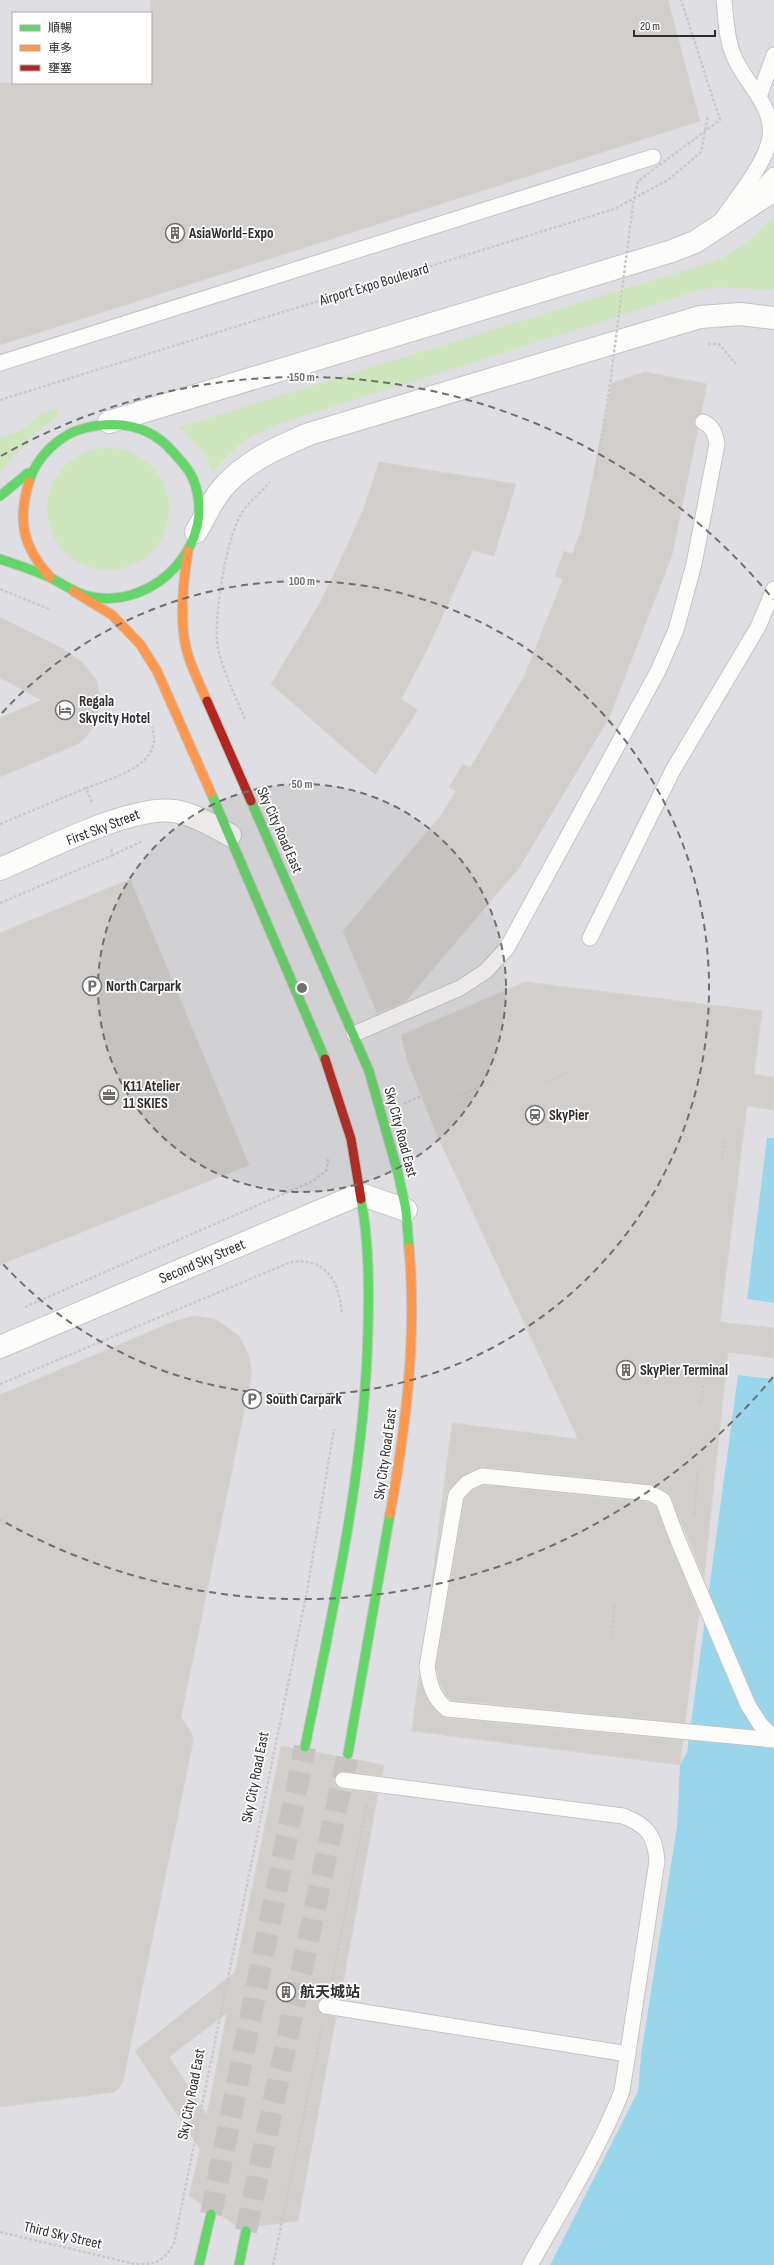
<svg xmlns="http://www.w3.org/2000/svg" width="774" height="2265" font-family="'Sofia Sans Condensed','Noto Sans TC',sans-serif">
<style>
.airport{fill:#dfdee2;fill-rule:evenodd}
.green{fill:#cee6be}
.water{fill:#99d6ec}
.building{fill:#d1cecb;stroke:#d7d4d0;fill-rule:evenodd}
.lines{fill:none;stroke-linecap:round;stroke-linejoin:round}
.secondary-tunnel{stroke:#c6c3c0;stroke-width:22;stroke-dasharray:22 11;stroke-linecap:butt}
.lane-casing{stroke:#c5c4c5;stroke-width:17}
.street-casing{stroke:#c5c4c5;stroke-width:24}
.fast-casing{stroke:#c5c4c5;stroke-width:11}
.slow-casing{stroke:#c5c4c5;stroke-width:11}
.jam-casing{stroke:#c5c4c5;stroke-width:11}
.path{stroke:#c9c9c8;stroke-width:2.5;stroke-dasharray:3 2;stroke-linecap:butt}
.lane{stroke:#fcfcfb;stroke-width:15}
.street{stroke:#fcfcfb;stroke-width:22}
.fast{stroke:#63d668;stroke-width:9}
.slow{stroke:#ff974d;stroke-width:9}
.jam{stroke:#b3261e;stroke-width:9}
.path-bridge{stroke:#c9c9c8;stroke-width:2.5;stroke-dasharray:3 2;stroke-linecap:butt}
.ring{fill:none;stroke:#706f6e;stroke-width:2;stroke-dasharray:7 5}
.labels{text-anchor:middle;stroke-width:3.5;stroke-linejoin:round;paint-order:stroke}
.poi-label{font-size:15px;font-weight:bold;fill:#2e2e2e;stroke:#fff;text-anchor:start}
.street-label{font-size:15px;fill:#2e2e2e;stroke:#fff}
.centre{fill:#706f6e;stroke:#fff;stroke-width:2}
.ring-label{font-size:12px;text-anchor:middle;font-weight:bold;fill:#706f6e;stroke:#fff;stroke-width:3.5;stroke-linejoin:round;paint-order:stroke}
</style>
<rect width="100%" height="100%" fill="#ece8e4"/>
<path class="airport" d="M 0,0 L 774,0 L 774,1138 L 768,1138 L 747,1299 L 774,1303 L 774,1379 L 738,1375 L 687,1752 L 680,1765 L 677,1826 L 641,2055 L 638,2091 L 550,2265 L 0,2265 ZM 13,13 L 151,13 L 151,83 L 13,83 Z"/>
<g class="green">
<path d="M 774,216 L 774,290 L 718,287 L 697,291 L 279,424 L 244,440 L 212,471 L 206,455 L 179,427 L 715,261 C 739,251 756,234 774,216 Z"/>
<path d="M 56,409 L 58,415 L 31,437 L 0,472 L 0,438 L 21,431 L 41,414 Z"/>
<circle cx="108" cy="509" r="61"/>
</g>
<g class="water">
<path d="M 767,1138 L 774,1138 L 774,1303 L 747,1299 Z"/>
<path d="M 738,1375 L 774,1379 L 774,2265 L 550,2265 L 638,2091 L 641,2055 L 677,1826 L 680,1765 L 687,1752 Z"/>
</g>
<g class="building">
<path d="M 151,0 L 668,0 L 700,121 L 0,345 L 0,83 L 151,83 Z"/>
<path d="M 645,372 L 707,384 L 701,414 L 695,418 L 694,423 L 698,429 L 672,555 L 609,718 L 519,868 L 405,1002 L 377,1013 L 343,931 L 442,814 L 456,791 L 449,787 L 463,764 L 470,768 L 524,677 L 563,579 L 555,576 L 564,551 L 572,554 L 582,529 L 612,383 Z"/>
<path d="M 379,462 L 516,484 L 494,556 L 473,550 L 425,654 L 401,699 L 418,710 L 375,775 L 271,684 L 320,603 L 342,557 L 363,510 Z"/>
<path d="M 0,617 L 60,647 L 81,661 L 96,679 L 101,699 L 96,723 L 85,738 L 78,744 L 0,777 L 0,718 L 42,700 L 0,678 Z"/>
<path d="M 130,879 L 249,1165 L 0,1265 L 0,933 Z"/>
<path d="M 525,982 L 762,1011 L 754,1074 L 774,1077 L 774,1110 L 747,1106 L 720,1322 L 774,1328 L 774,1358 L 728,1352 L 704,1578 L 671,1497 L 667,1492 L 654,1485 L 482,1467 L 461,1477 L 447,1493 L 429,1604 L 452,1423 L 578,1439 L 437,1135 L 408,1062 L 401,1035 Z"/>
<path d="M 194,1316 L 210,1318 L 218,1321 L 239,1336 L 248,1353 L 252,1373 L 181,1717 L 192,1734 L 193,1742 L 123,2081 L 119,2088 L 114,2092 L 0,2107 L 0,1395 L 175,1321 Z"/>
<path d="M 484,1485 L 647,1502 L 656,1506 L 699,1613 L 685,1723 L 451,1700 L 446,1695 L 440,1683 L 436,1667 L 464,1499 L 472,1490 Z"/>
<path d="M 419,1676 L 428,1700 L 436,1711 L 446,1718 L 683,1740 L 680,1765 L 412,1731 Z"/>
<path d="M 281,1746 L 293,1748 L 296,1756 L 303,1759 L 309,1759 L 316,1752 L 336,1756 L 340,1763 L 345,1766 L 353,1766 L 358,1760 L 384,1765 L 382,1776 L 344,1771 L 339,1772 L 334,1778 L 335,1784 L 341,1789 L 378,1794 L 340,1999 L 323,1998 L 317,2004 L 321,2013 L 336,2017 L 298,2221 L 257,2226 L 248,2219 L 242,2219 L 235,2225 L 223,2217 L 223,2210 L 219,2205 L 213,2202 L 203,2205 L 189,2196 L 200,2149 L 135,2051 L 235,1972 ZM 227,2013 L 207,2115 L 169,2057 Z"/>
</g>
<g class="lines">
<g class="secondary-tunnel">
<path d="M 211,2214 L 305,1747"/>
<path d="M 246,2231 L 348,1754"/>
</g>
<g class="lane-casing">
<g id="lane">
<path d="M 759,97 L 774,55"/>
<path d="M 755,195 L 774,175"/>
<path d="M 721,221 C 736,198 766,164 770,137 C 774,104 743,82 733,54 C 726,37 726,18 724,0"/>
<path d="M 0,363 L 653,157"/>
<path d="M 590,938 L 673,770 L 758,627 L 774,589"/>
<path d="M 354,1034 L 460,988 L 486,971 L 507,948 L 658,671 L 676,630 L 694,564 L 717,444 C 715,434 713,426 703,422"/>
<path d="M 774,1738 L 760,1724 L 748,1705 L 677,1538 L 663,1500 L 650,1493 L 482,1476 L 467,1483 L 456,1495 L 427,1667 C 430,1685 433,1698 447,1709 L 774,1740"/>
<path d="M 343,1780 L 623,1816 C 647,1825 655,1835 657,1861 L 622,2091 C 598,2152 562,2208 530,2265"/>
<path d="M 326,2006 L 628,2054"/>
</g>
</g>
<g class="street-casing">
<g id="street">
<path d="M 109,422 L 672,251 L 695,242 L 774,190"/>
<path d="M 196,532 C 204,519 211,502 221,490 C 244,462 276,448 309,434 L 700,317 L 740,314 L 774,318"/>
<path d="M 0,869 C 43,851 130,805 174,811 C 194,814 213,826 230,835"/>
<path d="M 0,1347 L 360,1194 L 406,1210"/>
</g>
</g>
<g class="fast-casing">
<g id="fast">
<path d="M 0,496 L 28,473"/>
<path d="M 0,559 C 17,565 35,570 51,578 C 65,585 76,594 92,597 C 156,609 219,542 193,479 C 189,468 180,460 173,452 C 150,425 118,420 85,428 C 60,434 36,457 29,482"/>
<path d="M 211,793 L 325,1059"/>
<path d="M 251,801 L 369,1071 L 398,1173 L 406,1210 L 409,1248"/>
<path d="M 305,1747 C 333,1609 365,1470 368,1329 C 369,1286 369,1242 361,1199"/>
<path d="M 348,1754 L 390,1514"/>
<path d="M 199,2265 L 211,2214"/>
<path d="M 239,2265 L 246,2231"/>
</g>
</g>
<g class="slow-casing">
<g id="slow">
<path d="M 29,482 C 17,521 23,547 50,577"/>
<path d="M 188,551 C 183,582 178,628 189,658 C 194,673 201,687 207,701"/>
<path d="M 73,591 L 112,615 L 140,644 L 157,671 L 211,793"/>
<path d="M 390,1514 C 406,1427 417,1337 409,1248"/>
</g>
</g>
<g class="jam-casing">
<g id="jam">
<path d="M 207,701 L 251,801"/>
<path d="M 325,1059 L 351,1139 L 361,1199"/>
</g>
</g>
<g class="path">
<path d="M 708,344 L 719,344 L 736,364"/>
<path d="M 0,400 L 614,209 L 668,180 L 701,152 L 708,116"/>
<path d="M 0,589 L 49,609"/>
<path d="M 245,719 C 236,697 223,672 218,648 C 213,618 226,536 243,511 C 250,500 262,492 270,482"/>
<path d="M 92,802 L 86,788 C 113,778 165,765 152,727"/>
<path d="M 0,824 L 86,788"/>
<path d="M 111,849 L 113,855 L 143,841"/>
<path d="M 0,903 L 113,855"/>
<path d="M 548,1082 L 568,1073"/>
<path d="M 460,1096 L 489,1083"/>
<path d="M 404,1104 L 421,1096"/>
<path d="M 722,1158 L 725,1139"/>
<path d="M 25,1307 L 313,1181 L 326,1171 L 328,1159"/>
<path d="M 0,1384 L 291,1262 C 327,1257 339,1282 342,1314"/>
<path d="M 701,1403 L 703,1383"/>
<path d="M 694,1515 L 698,1469"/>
<path d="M 612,1638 L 614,1604"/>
<path d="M 331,1985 L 367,1804"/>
<path d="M 0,2232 L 135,2264 C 156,2265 164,2261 174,2243 L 307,1591 L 334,1429"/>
<path d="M 273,2265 L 322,2028"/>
</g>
<use href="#lane" class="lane"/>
<use href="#street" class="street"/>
<use href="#fast" class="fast"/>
<use href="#slow" class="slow"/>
<use href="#jam" class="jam"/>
<path class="path-bridge" d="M 595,476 L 609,392 L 633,204 L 638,181 L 720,120 L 681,0"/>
</g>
<circle cx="302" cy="988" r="204" fill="#706f6e" fill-opacity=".12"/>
<g class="ring">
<circle cx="302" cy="988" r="204"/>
<path d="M2 713A407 407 0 1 1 2 1263"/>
<path d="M773 1377A611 611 0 0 1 1 1520M1 456A611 611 0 0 1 773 599"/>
</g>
<defs>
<g id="building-ring" transform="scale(1)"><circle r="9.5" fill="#fff" stroke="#706f6e" stroke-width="1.5"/><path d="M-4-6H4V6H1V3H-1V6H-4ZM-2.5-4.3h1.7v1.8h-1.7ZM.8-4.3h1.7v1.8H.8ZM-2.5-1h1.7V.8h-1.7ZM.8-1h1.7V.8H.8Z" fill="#706f6e"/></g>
<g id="hotel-ring" transform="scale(1)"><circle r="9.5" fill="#fff" stroke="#706f6e" stroke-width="1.5"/><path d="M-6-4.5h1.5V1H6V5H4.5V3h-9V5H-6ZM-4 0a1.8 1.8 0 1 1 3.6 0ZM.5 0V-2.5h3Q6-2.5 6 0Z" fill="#706f6e"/></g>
<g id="parking-ring" transform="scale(1)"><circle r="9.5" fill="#fff" stroke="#706f6e" stroke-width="1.5"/><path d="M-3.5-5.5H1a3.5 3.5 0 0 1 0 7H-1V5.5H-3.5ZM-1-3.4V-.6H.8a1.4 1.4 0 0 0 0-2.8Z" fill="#706f6e"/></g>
<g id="office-ring" transform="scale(1)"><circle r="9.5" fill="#fff" stroke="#706f6e" stroke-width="1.5"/><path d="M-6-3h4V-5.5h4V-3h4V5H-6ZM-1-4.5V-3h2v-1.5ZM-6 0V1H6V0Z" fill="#706f6e"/></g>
<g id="station-ring" transform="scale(1)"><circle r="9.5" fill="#fff" stroke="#706f6e" stroke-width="1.5"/><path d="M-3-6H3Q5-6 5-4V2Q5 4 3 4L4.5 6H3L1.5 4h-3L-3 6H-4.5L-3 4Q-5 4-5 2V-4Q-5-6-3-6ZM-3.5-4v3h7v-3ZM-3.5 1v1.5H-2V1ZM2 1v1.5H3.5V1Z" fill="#706f6e"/></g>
</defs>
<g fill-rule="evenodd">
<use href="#building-ring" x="175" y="233"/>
<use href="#hotel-ring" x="65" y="710"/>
<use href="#parking-ring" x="92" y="986"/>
<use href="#office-ring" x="109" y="1095"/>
<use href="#station-ring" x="535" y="1115"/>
<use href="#building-ring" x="626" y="1370"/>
<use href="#parking-ring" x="252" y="1399"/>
<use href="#building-ring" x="286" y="1992"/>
</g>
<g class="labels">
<g class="poi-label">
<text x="189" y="238">AsiaWorld-Expo</text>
<text x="79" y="706">Regala<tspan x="79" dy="17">Skycity Hotel</tspan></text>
<text x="106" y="991">North Carpark</text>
<text x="123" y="1091">K11 Atelier<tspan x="123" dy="17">11 SKIES</tspan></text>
<text x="549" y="1120">SkyPier</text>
<text x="640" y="1375">SkyPier Terminal</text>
<text x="266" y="1404">South Carpark</text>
<text x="300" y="1997">航天城站</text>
</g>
<g class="street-label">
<text transform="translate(374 284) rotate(-17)" y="5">Airport Expo Boulevard</text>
<text transform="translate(103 827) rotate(-21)" y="5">First Sky Street</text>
<text transform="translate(280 830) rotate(66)" y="5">Sky City Road East</text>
<text transform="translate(401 1132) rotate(75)" y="5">Sky City Road East</text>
<text transform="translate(202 1261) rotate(-23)" y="5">Second Sky Street</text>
<text transform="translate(385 1454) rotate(-82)" y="5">Sky City Road East</text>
<text transform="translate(255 1777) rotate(-79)" y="5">Sky City Road East</text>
<text transform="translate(191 2094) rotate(-79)" y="5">Sky City Road East</text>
<text transform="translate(63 2235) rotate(13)" y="5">Third Sky Street</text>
</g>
</g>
<circle cx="302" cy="988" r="6" class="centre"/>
<g class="ring-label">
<text x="302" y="381">150 m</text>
<text x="302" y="585">100 m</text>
<text x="302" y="788">50 m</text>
</g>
<rect x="12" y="12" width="140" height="72" fill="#ffffff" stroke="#ababab"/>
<rect x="20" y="25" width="20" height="6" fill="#63d668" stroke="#ababab"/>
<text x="48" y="32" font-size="12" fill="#2e2e2e">順暢</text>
<rect x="20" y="45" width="20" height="6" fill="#ff974d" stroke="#ababab"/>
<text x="48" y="52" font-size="12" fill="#2e2e2e">車多</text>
<rect x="20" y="65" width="20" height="6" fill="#b3261e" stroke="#ababab"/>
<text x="48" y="72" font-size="12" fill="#2e2e2e">壅塞</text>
<path d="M634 30v6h81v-6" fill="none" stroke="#2e2e2e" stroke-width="2"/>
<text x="640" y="30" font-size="12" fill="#2e2e2e" stroke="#ffffff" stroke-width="3" paint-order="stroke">20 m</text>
</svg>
